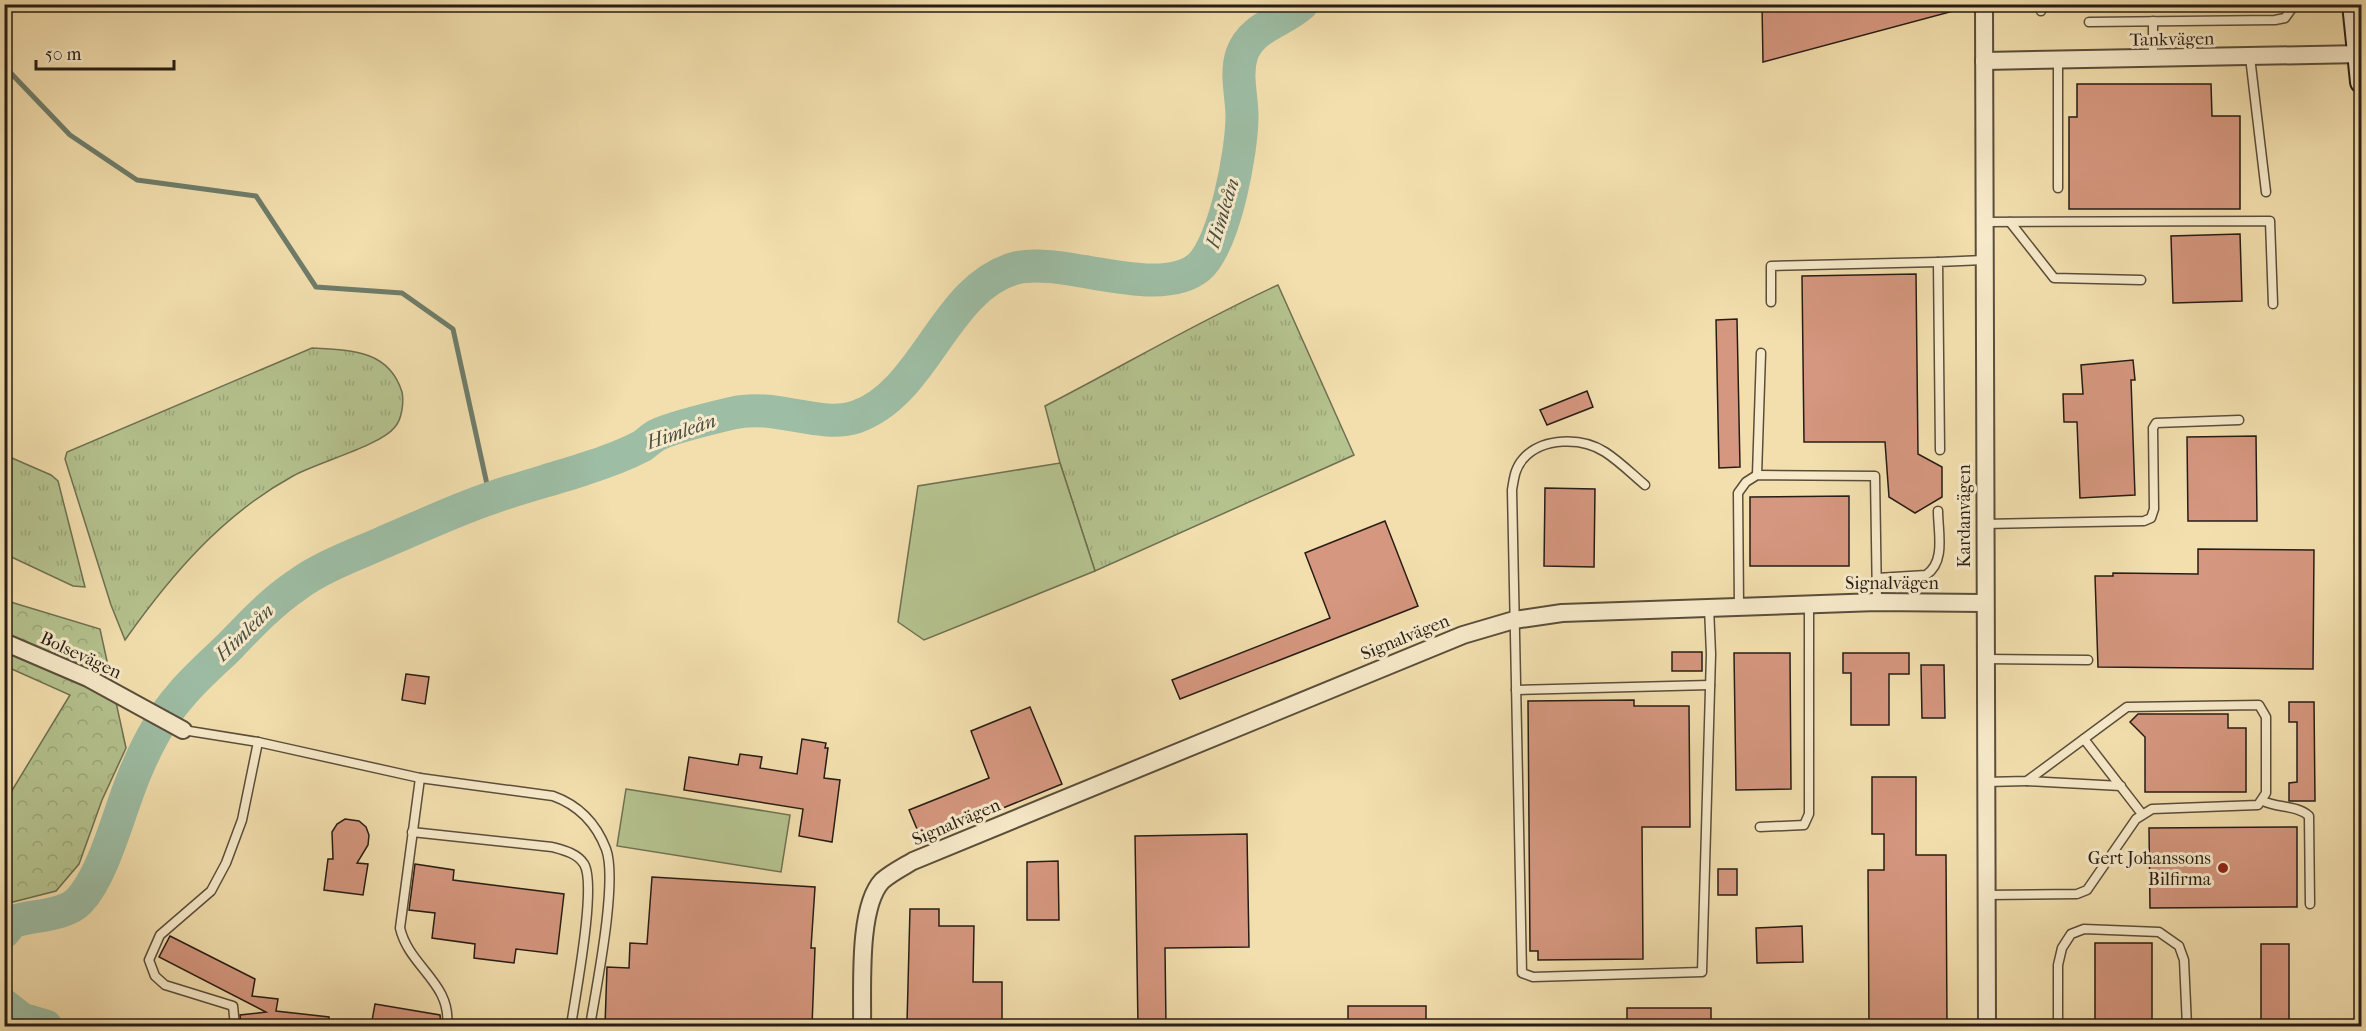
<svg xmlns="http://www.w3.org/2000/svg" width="2366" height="1031" font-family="'IM FELL French Canon',serif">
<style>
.grass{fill:url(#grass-tufts);stroke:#6e7052;stroke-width:1.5}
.forest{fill:url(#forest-crowns);stroke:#6e7052;stroke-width:1.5}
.pitch{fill:#b5c38f;stroke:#6e7052;stroke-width:1.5}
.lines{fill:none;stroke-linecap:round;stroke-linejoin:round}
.stream{stroke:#6e7d6b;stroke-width:5}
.river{stroke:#9dbda4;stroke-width:33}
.building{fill:#d5977f;stroke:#271d15;stroke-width:1.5}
.lane-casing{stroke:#5a4e3b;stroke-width:11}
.street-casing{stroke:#5a4e3b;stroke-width:20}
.secondary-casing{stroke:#271d15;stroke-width:26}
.lane{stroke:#f7eaca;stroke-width:8}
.street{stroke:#f7eaca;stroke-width:16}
.secondary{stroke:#f7eaca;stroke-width:22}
.poi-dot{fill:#8f2418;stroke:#f7eaca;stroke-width:2}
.labels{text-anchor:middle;stroke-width:6;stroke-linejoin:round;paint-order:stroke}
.street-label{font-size:18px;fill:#271d15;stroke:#f7eaca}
.poi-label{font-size:18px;fill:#271d15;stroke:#f7eaca;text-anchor:end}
.water-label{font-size:20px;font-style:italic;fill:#4a4d40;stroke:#f7eaca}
</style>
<defs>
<pattern id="grass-tufts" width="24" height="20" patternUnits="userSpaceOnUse" patternTransform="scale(1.5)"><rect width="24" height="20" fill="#b5c38f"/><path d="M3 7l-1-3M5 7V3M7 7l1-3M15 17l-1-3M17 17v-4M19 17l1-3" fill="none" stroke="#9ca77a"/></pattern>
<pattern id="forest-crowns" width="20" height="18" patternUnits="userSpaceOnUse" patternTransform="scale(1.5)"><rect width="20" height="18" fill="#b5c38f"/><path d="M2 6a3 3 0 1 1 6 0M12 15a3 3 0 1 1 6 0" fill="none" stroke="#9ca77a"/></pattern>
</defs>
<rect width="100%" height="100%" fill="#f3dfae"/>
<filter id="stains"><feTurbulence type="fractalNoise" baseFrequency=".00333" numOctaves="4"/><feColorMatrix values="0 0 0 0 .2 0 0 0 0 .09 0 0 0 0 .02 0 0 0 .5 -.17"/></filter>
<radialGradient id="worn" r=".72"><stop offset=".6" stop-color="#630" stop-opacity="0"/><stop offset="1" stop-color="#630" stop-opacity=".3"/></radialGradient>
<g class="grass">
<path d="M 1278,285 L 1354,455 L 1095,571 L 1060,463 L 1045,406 C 1123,366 1199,321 1278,285 Z"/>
<path d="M 312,348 C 351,350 389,350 402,392 C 404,402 402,419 395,427 C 380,446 318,462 293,476 C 222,515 171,575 125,640 L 111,605 L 65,459 L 67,452 Z"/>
<path d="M 5,455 L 51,475 L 58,481 L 85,587 L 73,586 L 5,554 Z"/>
</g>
<path class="forest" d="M 4,600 L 100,629 L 126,748 L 102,800 L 79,864 L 56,891 L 5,904 L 5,802 L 70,695 L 5,666 Z"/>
<g class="pitch">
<path d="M 1060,463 L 1095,571 L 924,640 L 898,622 L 918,486 Z"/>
<path d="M 626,789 L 790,815 L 781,872 L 617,846 Z"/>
</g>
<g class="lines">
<path class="stream" d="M 4,66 L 70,135 L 137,180 L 256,196 L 316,287 L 402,293 L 453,329 L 490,498"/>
<g class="river">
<path d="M 4,932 L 12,922 C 32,915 65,916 79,901 C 105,874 120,807 136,771 C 147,745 162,716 181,695 C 196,677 215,661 231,645 C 252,623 272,602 297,585 C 323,566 355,555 384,542 C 420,527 455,510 491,498 C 522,487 554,479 584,469 C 603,463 625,455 642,446 C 647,443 651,438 657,435 C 671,428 716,417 733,413 C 775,403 820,429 856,417 C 926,393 944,287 1016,268 C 1062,256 1159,301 1199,267 C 1225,244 1242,151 1242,116 C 1242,96 1235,74 1242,54 C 1252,26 1283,22 1302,4"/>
<path d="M 4,1005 L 22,1019 L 46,1026"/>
</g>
</g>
<g class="building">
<path d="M 1762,4 L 1960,4 L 1961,9 L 1763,62 Z"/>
<path d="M 2077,84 L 2211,84 L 2212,116 L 2240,116 L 2240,209 L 2069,209 L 2069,117 L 2077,117 Z"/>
<path d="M 2240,234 L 2242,301 L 2173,303 L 2171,236 Z"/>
<path d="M 1916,274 L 1918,454 L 1942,467 L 1942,497 L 1915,513 L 1889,497 L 1885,442 L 1804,442 L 1802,276 Z"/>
<path d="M 1737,319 L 1740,467 L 1719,468 L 1716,320 Z"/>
<path d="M 2133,360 L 2135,380 L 2131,380 L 2135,495 L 2080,498 L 2077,422 L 2064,422 L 2063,394 L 2083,394 L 2081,365 Z"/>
<path d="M 1587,391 L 1593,407 L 1547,425 L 1540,410 Z"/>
<path d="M 2256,436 L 2257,521 L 2188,521 L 2187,437 Z"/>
<path d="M 1545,488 L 1595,489 L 1594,567 L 1544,566 Z"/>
<path d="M 1849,496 L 1849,566 L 1750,566 L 1750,497 Z"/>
<path d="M 1385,521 L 1418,606 L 1180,699 L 1172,680 L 1330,618 L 1305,553 Z"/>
<path d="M 2198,549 L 2314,550 L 2313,669 L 2098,667 L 2095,576 L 2113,576 L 2113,573 L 2198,574 Z"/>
<rect x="1672" y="652" width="30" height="19"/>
<path d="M 1734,653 L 1790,653 L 1791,789 L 1736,790 Z"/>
<path d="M 1843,653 L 1909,653 L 1909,674 L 1889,674 L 1889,725 L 1851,725 L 1851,673 L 1843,673 Z"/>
<path d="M 1921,665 L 1944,665 L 1945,718 L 1922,718 Z"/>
<path d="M 406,674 L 429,677 L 425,704 L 402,700 Z"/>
<path d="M 1634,700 L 1634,706 L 1689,706 L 1690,827 L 1642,827 L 1643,959 L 1538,960 L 1538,951 L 1530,951 L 1528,701 Z"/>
<path d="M 2289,702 L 2314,702 L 2315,801 L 2289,801 L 2289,783 L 2297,782 L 2297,722 L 2289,722 Z"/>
<path d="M 1030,707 L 1062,784 L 922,841 L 909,810 L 989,778 L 971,731 Z"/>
<path d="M 2138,714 L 2228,714 L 2228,728 L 2246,728 L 2246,792 L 2145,792 L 2145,737 L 2130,722 Z"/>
<path d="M 802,739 L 826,743 L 825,748 L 828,748 L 824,778 L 840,780 L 832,842 L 799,836 L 803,809 L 684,790 L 689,757 L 738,765 L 740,754 L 762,757 L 760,768 L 797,774 Z"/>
<path d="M 1872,777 L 1916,777 L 1916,855 L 1946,855 L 1947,1026 L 1869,1026 L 1868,870 L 1884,870 L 1884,834 L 1872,834 Z"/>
<path d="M 345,819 L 359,821 L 366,827 L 369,835 L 368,845 L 357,863 L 368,864 L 363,895 L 324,890 L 328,859 L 333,859 L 332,832 L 337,824 Z"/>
<path d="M 2297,827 L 2297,907 L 2150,908 L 2149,828 Z"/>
<path d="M 1247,834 L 1249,947 L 1165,948 L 1166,1026 L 1138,1026 L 1135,836 Z"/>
<path d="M 1058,861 L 1059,920 L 1027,920 L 1027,862 Z"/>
<path d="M 415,864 L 454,870 L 453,880 L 564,894 L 557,954 L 516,949 L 514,963 L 474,958 L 475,944 L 432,938 L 435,913 L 409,910 Z"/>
<rect x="1718" y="869" width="19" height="26"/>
<path d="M 652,877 L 815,887 L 811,948 L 815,948 L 812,1026 L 605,1026 L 607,967 L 629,968 L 630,943 L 647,944 Z"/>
<path d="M 910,909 L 939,909 L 939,926 L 974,926 L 973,982 L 1002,982 L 1002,1024 L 907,1023 Z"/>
<path d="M 1802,926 L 1803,962 L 1757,963 L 1756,928 Z"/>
<path d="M 170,936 L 255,979 L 252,996 L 278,999 L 276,1011 L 329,1017 L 329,1026 L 241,1026 L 240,1015 L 266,1012 L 159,957 Z"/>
<rect x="2095" y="943" width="57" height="83"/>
<rect x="2261" y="944" width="28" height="82"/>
<path d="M 375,1004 L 440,1015 L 441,1026 L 371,1026 Z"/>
<rect x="1348" y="1006" width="78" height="20"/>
<rect x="1627" y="1008" width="84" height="18"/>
</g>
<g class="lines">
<g class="lane-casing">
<g id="lane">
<path d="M 2041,4 L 2041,11"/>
<path d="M 2153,21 L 2153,59"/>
<path d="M 2089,22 L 2275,20 L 2285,18 L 2295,4"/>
<path d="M 2250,57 L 2266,192"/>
<path d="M 2058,188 L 2058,60"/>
<path d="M 1984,222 L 2270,221 L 2273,304"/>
<path d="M 2010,222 L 2054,278 L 2141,280"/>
<path d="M 1771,302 L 1771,266 L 1938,262"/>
<path d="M 1940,450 L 1938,262 L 1984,260"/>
<path d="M 1757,475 L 1761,353"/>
<path d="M 1645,485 C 1632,474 1619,461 1605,452 C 1582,437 1542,437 1523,459 C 1515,468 1514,478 1512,490 L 1522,973 L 1533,977 L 1702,972 L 1711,654 L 1709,607"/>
<path d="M 1984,524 L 2144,521 L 2151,518 L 2154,509 L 2153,428 L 2156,423 L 2239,420"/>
<path d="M 1877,578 L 1926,575 C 1946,562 1938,532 1938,511"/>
<path d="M 1739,606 L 1738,493 L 1746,482 L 1757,475 L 1875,476 L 1877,602"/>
<path d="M 1985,659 L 2088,660"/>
<path d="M 1516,690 L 1710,685"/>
<path d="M 183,730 L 258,742 L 420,778 L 553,796 C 578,805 596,823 606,849 C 618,881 596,989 590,1026"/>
<path d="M 2084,739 L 2142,814"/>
<path d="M 420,778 L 400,928 C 409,967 452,983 447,1026"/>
<path d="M 2027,781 L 2121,786"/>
<path d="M 1986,782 L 2027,781 L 2127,707 L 2259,705 L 2266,717 L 2266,793 L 2258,805 L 2152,809 L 2136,819 L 2087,890 L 2077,894 L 1986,895"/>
<path d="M 2263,801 C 2277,808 2297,805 2309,816 L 2310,904"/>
<path d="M 1760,827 L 1804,825 L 1809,814 L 1809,604"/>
<path d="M 412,832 L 552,847 C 563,850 577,853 584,864 C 597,885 575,997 571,1026"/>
<path d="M 235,1026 L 233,1006 L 165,985 L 155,976 L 149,960 L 160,935 L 211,891 L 226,863 L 242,820 L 258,742"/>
<path d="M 2058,1026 L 2058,965 L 2062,948 L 2071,934 L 2084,929 L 2159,932 L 2179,946 L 2184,960 L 2187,1026"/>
</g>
</g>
<g class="street-casing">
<g id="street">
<path d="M 1984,4 L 1987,1026"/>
<path d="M 1984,61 L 2362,54"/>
<path d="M 4,642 L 88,678 L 183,730"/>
<path d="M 862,1026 C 863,991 857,908 882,881 C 891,873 903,867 913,861 L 1463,635 L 1514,620 L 1562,613 L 1877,602 L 1984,603"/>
</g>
</g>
<g class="secondary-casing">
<path id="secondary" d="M 2354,4 L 2362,82"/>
</g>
<use href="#lane" class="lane"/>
<use href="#street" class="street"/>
<use href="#secondary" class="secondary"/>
</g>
<circle class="poi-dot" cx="2223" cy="868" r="6"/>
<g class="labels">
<g class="street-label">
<text transform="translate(2172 39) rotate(-1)" y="6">Tankvägen</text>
<text transform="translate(1964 516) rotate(-90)" y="6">Kardanvägen</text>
<text x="1892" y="589">Signalvägen</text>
<text transform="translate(1405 637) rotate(-22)" y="6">Signalvägen</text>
<text transform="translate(81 655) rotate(25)" y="6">Bolsevägen</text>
<text transform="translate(956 822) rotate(-23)" y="6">Signalvägen</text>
</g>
<g class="poi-label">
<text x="2211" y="864">Gert Johanssons<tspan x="2211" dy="21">Bilfirma</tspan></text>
</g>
<g class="water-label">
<text transform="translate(1222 213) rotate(-73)" y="7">Himleån</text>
<text transform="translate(681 431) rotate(-19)" y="7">Himleån</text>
<text transform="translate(244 632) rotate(-44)" y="7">Himleån</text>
</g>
</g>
<rect width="2366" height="1031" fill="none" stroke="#f3dfae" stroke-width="24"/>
<rect x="6" y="6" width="2354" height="1019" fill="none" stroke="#271d15" stroke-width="3"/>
<rect x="12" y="12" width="2342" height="1007" fill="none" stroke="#271d15" stroke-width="1.5"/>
<path d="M36 60v9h138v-9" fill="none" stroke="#271d15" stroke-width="3"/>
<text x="45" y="60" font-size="18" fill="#271d15" stroke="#f7eaca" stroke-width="4.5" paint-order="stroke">50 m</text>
<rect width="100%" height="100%" filter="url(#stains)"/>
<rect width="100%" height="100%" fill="url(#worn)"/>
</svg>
